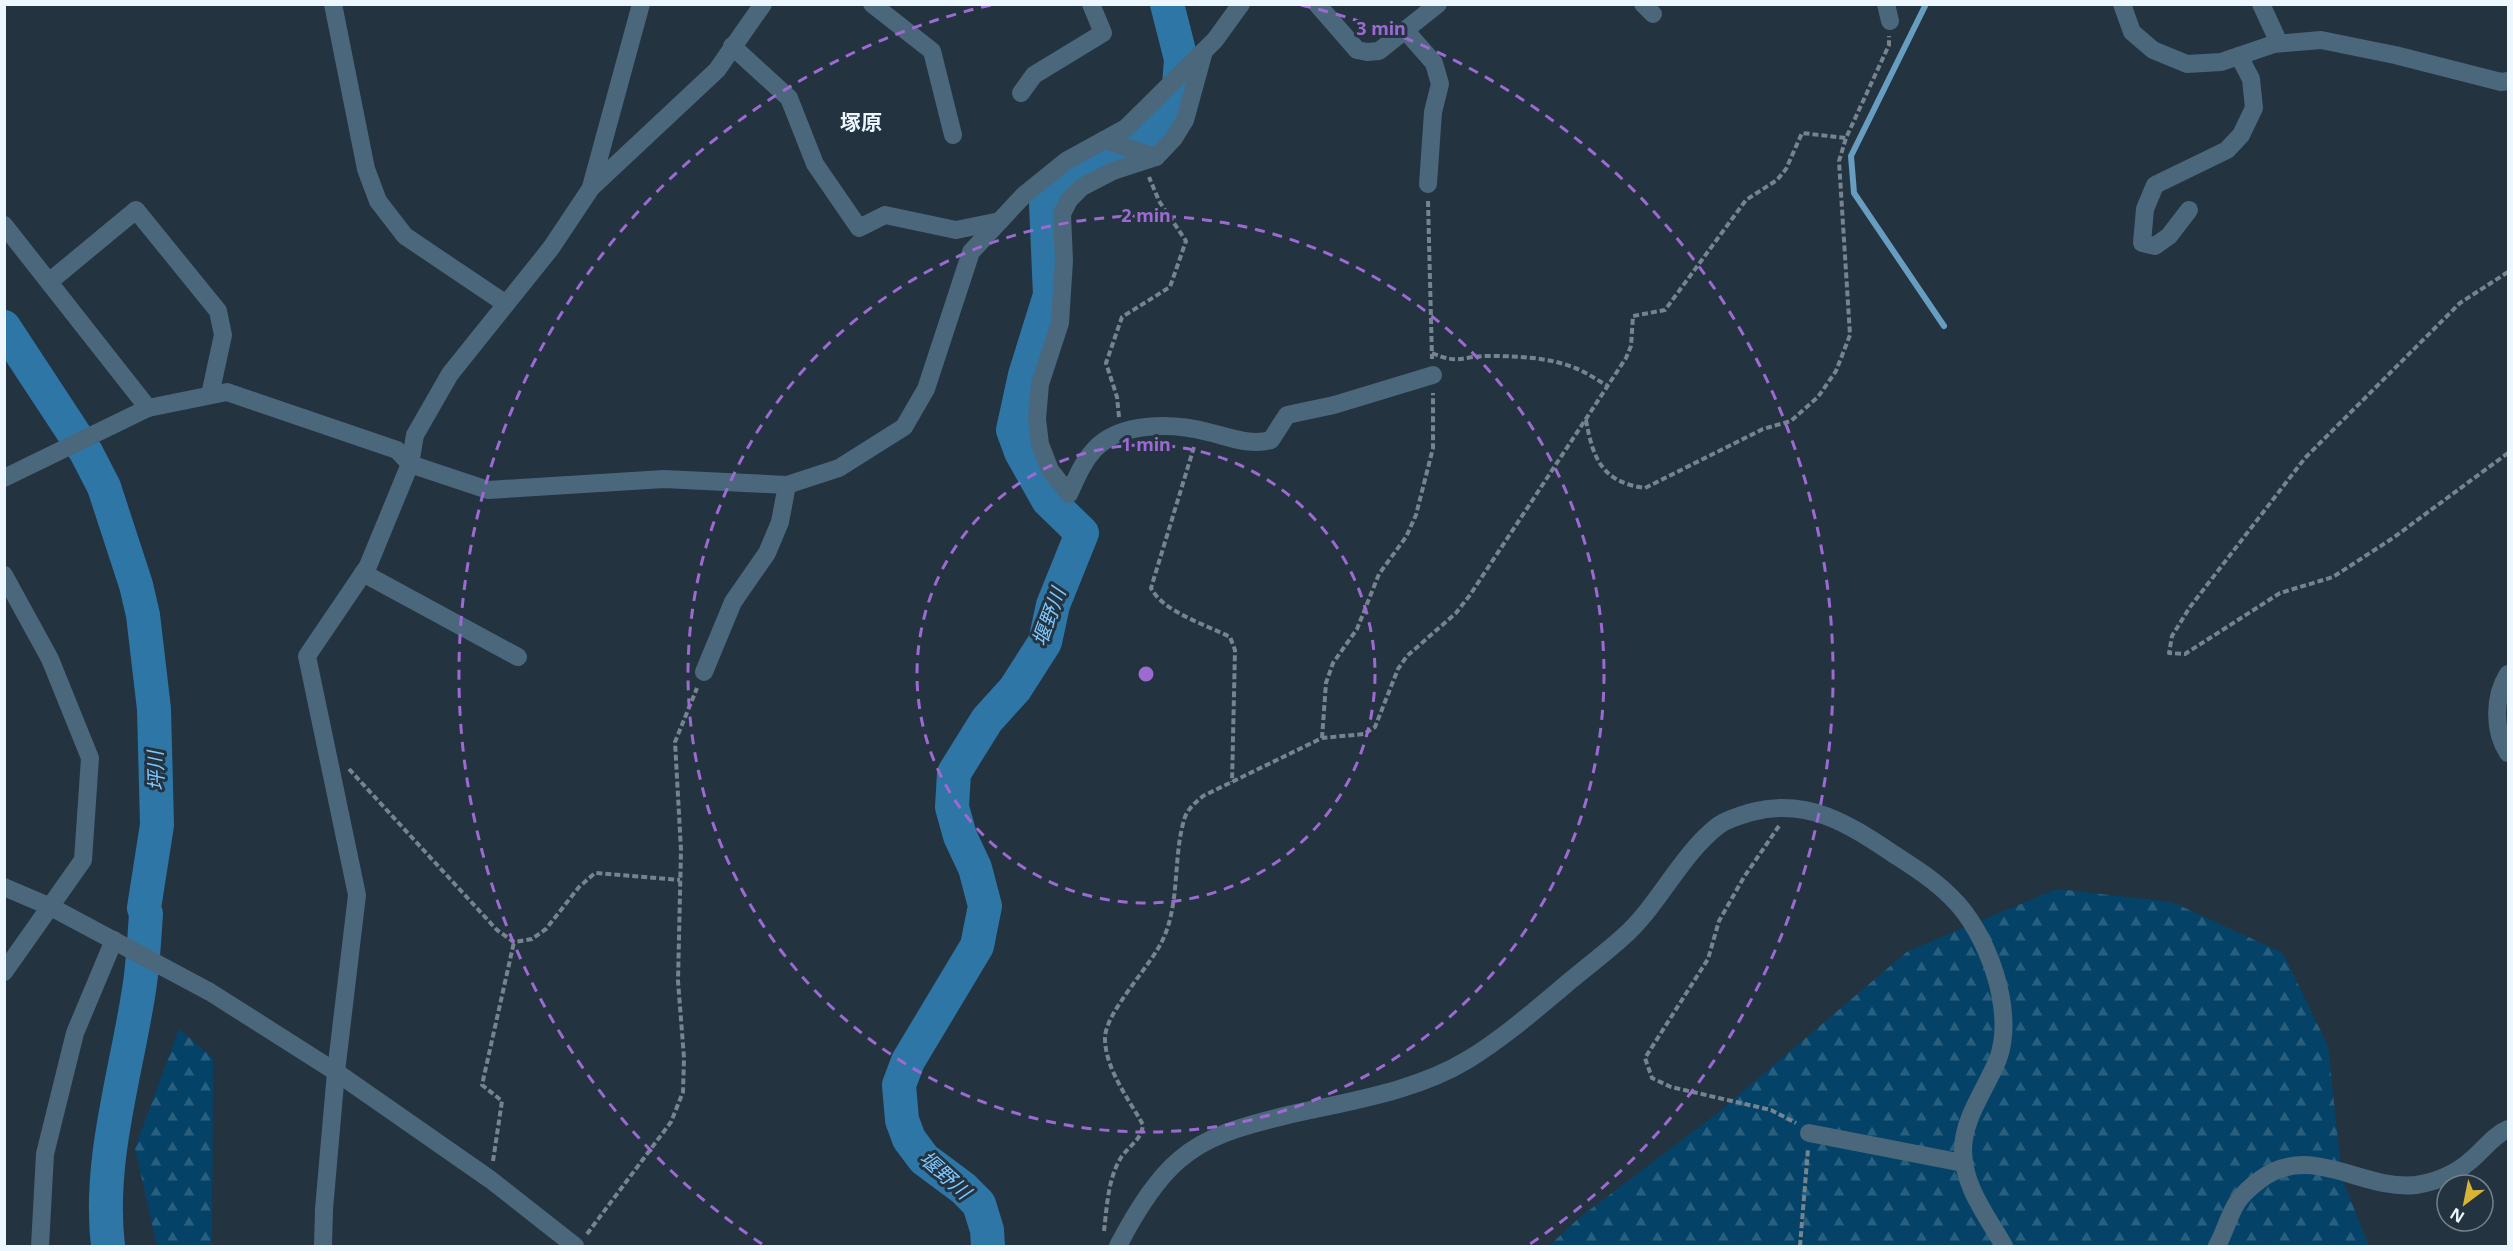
<svg xmlns="http://www.w3.org/2000/svg" width="2513" height="1251" font-family="'Noto Sans','Noto Sans JP',sans-serif">
<style>
.forest{fill:url(#forest-firs)}
.lines{fill:none;stroke-linecap:round;stroke-linejoin:round}
.stream{stroke:#679dc1;stroke-width:6}
.river{stroke:#2e76a6;stroke-width:34}
.path{stroke:#76848f;stroke-width:4;stroke-dasharray:6 3;stroke-linecap:butt}
.minor{stroke:#4b677b;stroke-width:18}
.ring{fill:none;stroke:#9d69d2;stroke-width:3;stroke-dasharray:10 8}
.labels{text-anchor:middle;stroke-width:6;stroke-linejoin:round;paint-order:stroke}
.water-label{font-size:20px;font-style:italic;fill:#7fc8ff;stroke:#233340}
.quarter-label{font-size:21px;font-weight:bold;fill:#ecf7ff;stroke:#233340}
.centre{fill:#9d69d2;stroke:#233340;stroke-width:3}
.ring-label{font-size:18px;text-anchor:middle;font-weight:bold;fill:#9d69d2;stroke:#233340;stroke-width:6;stroke-linejoin:round;paint-order:stroke}
</style>
<defs>
<pattern id="forest-firs" width="22" height="20" patternUnits="userSpaceOnUse" patternTransform="scale(1.5)"><rect width="22" height="20" fill="#044367"/><path d="M5 1l3.5 6h-7zM16 11l3.5 6h-7z" fill="#295f7e"/></pattern>
</defs>
<rect width="100%" height="100%" fill="#233340"/>
<g class="forest">
<path d="M 2057,889 L 2172,902 L 2283,953 L 2328,1046 L 2342,1178 L 2369,1246 L 1549,1246 L 1579,1218 L 1715,1115 L 1908,951 Z"/>
<path d="M 179,1029 L 213,1058 L 212,1246 L 157,1246 L 135,1148 Z"/>
</g>
<g class="lines">
<path class="stream" d="M 1926,4 L 1851,156 L 1854,193 L 1944,326"/>
<g class="river">
<path d="M 4,327 L 86,452 L 104,487 L 136,585 L 143,615 L 154,709 L 157,825 L 144,908 L 146,914 C 144,941 143,969 138,996 C 125,1078 98,1163 108,1246"/>
<path d="M 988,1246 L 987,1230 L 979,1204 L 963,1188 L 924,1159 L 909,1139 L 902,1120 L 899,1085 L 908,1061 L 977,946 L 985,906 L 975,868 L 960,836 L 952,807 L 954,773 L 987,720 L 1015,689 L 1045,642 L 1053,605 L 1082,533 L 1048,500 L 1021,452 L 1013,430 L 1025,375 L 1050,295 L 1046,204 L 1065,181 L 1153,137 L 1178,100 L 1181,59 L 1167,4"/>
</g>
<g class="path">
<path d="M 1428,201 L 1432,359"/>
<path d="M 2508,272 L 2460,303 L 2305,458 L 2190,607 L 2172,636 L 2169,653 L 2185,654 L 2280,593 L 2333,577 L 2393,538 L 2508,453"/>
<path d="M 1432,353 C 1459,365 1462,356 1487,356 C 1516,356 1548,357 1575,368 C 1586,372 1597,380 1608,386"/>
<path d="M 1119,417 L 1117,397 L 1106,363 L 1122,317 L 1170,287 L 1186,241 L 1159,201 L 1149,177"/>
<path d="M 1586,420 C 1593,459 1602,482 1645,488 L 1763,429 L 1791,421 L 1818,397 L 1836,371 L 1850,335 L 1839,161 L 1846,138 L 1889,45 L 1889,36"/>
<path d="M 1194,447 L 1151,588 C 1163,612 1207,625 1230,637 L 1235,650 L 1232,782"/>
<path d="M 1322,738 L 1326,683 L 1333,663 L 1357,629 L 1379,574 L 1406,537 L 1416,515 L 1433,448 L 1433,393"/>
<path d="M 349,769 L 497,930 L 514,942 L 532,939 L 546,929 L 579,887 L 595,873 L 680,880"/>
<path d="M 1779,826 L 1744,877 L 1719,921 L 1708,959 L 1645,1058 L 1652,1078 L 1671,1087 L 1771,1110 L 1796,1123"/>
<path d="M 493,1161 L 502,1101 L 482,1085 L 514,942"/>
<path d="M 1104,1231 C 1107,1206 1108,1177 1122,1156 C 1131,1144 1141,1140 1143,1125 C 1129,1099 1105,1069 1105,1038 C 1105,1012 1153,964 1164,937 C 1180,900 1173,858 1184,820 C 1187,809 1195,803 1203,796 L 1322,738 L 1364,734 L 1375,727 L 1398,669 L 1407,656 L 1456,613 L 1470,595 L 1626,358 L 1631,346 L 1633,316 L 1665,310 L 1746,200 L 1777,180 L 1786,169 L 1802,133 L 1846,138"/>
<path d="M 587,1234 L 671,1122 L 683,1092 L 684,1058 L 678,981 L 681,850 L 675,742 L 697,688"/>
<path d="M 1800,1246 L 1808,1149"/>
</g>
<g class="minor">
<path d="M 333,4 L 366,169 L 378,201 L 405,236 L 506,304"/>
<path d="M 872,4 L 932,51 L 953,135"/>
<path d="M 1317,4 L 1357,50 L 1367,52 L 1379,51 L 1438,4"/>
<path d="M 1643,4 L 1653,14"/>
<path d="M 1886,4 L 1890,21"/>
<path d="M 2122,4 L 2132,32 L 2153,50 L 2187,64 L 2221,62 L 2274,44 L 2321,40 L 2395,55 L 2501,82 L 2508,81"/>
<path d="M 2261,4 L 2279,43"/>
<path d="M 1405,30 L 1434,63 L 1440,84 L 1433,112 L 1428,184"/>
<path d="M 732,46 L 789,98 L 815,164 L 859,228 L 885,215 L 956,230 L 1000,221"/>
<path d="M 1204,51 L 1185,120 L 1174,138 L 1156,157 L 1113,171 L 1082,187 L 1069,200 L 1062,214 L 1064,261 L 1060,323 L 1040,384 L 1037,419 L 1040,444 L 1050,470 L 1069,494 C 1076,479 1082,463 1094,450 C 1120,421 1174,423 1208,432 C 1229,437 1250,446 1271,440 L 1287,415 L 1334,405 L 1433,375"/>
<path d="M 1021,93 L 1034,75 L 1103,33 L 1091,4"/>
<path d="M 1104,140 L 1156,157"/>
<path d="M 591,187 L 641,4"/>
<path d="M 2189,210 L 2169,236 L 2155,246 L 2142,243 L 2145,209 L 2155,185 L 2227,150 L 2241,135 L 2254,108 L 2251,79 L 2239,56"/>
<path d="M 4,225 L 148,408"/>
<path d="M 49,282 L 136,210 L 218,311 L 223,335 L 210,395"/>
<path d="M 4,478 L 148,408 L 227,392 L 397,450 L 410,464 L 488,490 L 664,479 L 787,485 L 839,468 L 904,427 L 926,389 L 971,252 L 1024,195 L 1066,161 L 1126,128 L 1215,40 L 1241,4"/>
<path d="M 363,573 L 518,657"/>
<path d="M 4,575 L 50,659 L 90,758 L 83,860 L 4,972"/>
<path d="M 704,672 L 733,602 L 767,553 L 780,522 L 787,485"/>
<path d="M 2508,674 C 2494,696 2493,730 2508,753"/>
<path d="M 4,887 L 51,907 L 210,992 L 336,1072 L 491,1180 L 575,1246"/>
<path d="M 1809,1133 L 1963,1163"/>
<path d="M 40,1246 L 45,1154 L 75,1033 L 114,940"/>
<path d="M 323,1246 L 324,1209 L 336,1072 L 357,895 L 307,656 L 368,566 L 410,464 L 415,435 L 450,374 L 551,248 L 591,188 L 717,70 L 763,4"/>
<path d="M 1118,1246 C 1133,1217 1153,1182 1179,1160 C 1210,1133 1249,1125 1288,1115 C 1349,1101 1415,1092 1469,1059 C 1503,1038 1533,1012 1564,986 C 1583,970 1604,954 1623,937 C 1660,904 1680,855 1719,825 C 1728,819 1742,815 1752,812 C 1809,797 1850,825 1895,855 C 1915,868 1934,880 1951,897 C 1987,931 2016,1011 1998,1059 C 1986,1089 1963,1118 1963,1150 C 1963,1186 1987,1216 2004,1246"/>
<path d="M 2217,1246 C 2225,1232 2229,1214 2238,1201 C 2244,1192 2253,1185 2261,1179 C 2312,1142 2362,1191 2416,1185 C 2435,1182 2455,1174 2470,1161 C 2483,1151 2492,1136 2508,1129"/>
</g>
</g>
<g class="ring">
<circle cx="1146" cy="674" r="229"/>
<circle cx="1146" cy="674" r="458"/>
<path d="M762 1244A687 687 0 0 1 991 5M1301 5A687 687 0 0 1 1530 1244"/>
</g>
<g class="labels">
<g class="water-label">
<text transform="translate(1049 617) rotate(-70)" y="7">堰野川</text>
<text transform="translate(156 771) rotate(-92)" y="7">坪川</text>
<text transform="translate(945 1175) rotate(42)" y="7">堰野川</text>
</g>
<g class="quarter-label">
<text x="861" y="130">塚原</text>
</g>
</g>
<circle cx="1146" cy="674" r="9" class="centre"/>
<g class="ring-label">
<text x="1381" y="35">3 min</text>
<text x="1146" y="222">2 min</text>
<text x="1146" y="451">1 min</text>
</g>
<rect width="2513" height="1251" fill="none" stroke="#ecf7ff" stroke-width="12"/>
<g transform="translate(2465 1203) rotate(212)"><circle r="28" fill="#233340" stroke="#73818c" stroke-width="1.5"/>
<path d="M0-4.5L10 22L0 15L-10 22Z" fill="#d9b434"/>
<text y="-9" font-size="16" font-weight="bold" text-anchor="middle" fill="#ecf7ff">N</text>
</g>
</svg>
